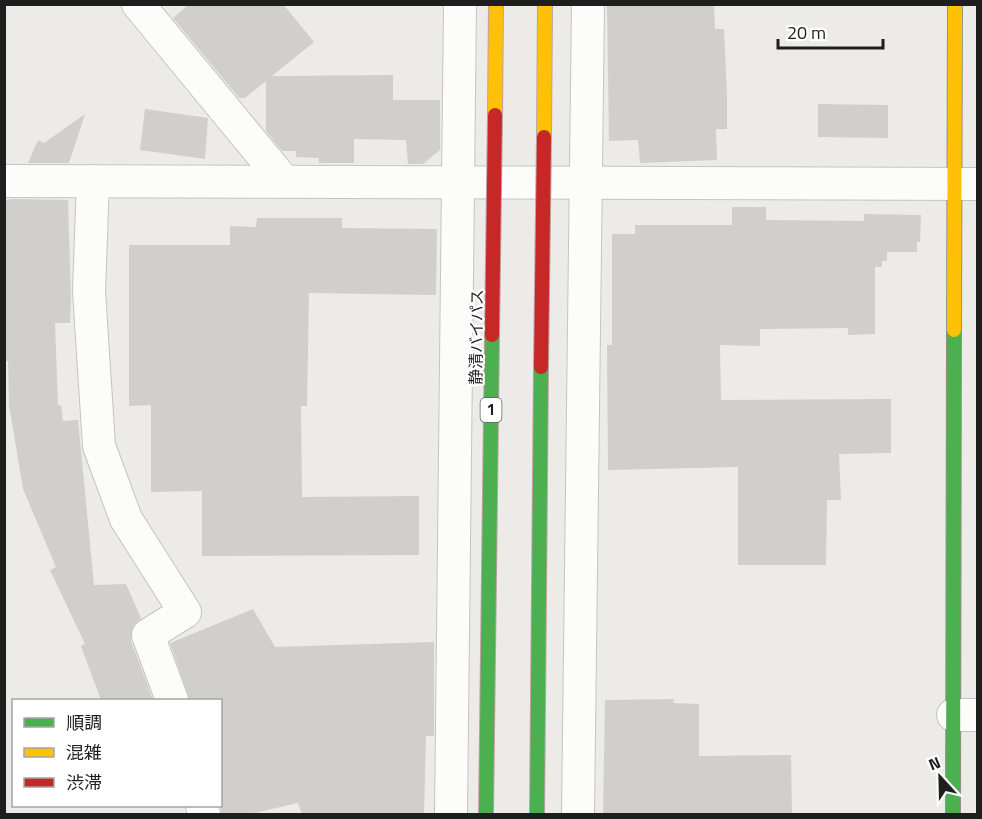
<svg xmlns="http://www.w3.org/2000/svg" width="982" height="819" font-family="'Titillium Web','Noto Sans JP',sans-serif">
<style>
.building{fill:#d0cfcc}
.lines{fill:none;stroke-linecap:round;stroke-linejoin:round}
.street-casing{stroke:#c5c4c3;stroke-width:34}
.fast-casing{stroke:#929580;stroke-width:16}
.slow-casing{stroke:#929580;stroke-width:16}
.street{stroke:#fcfcfb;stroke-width:32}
.fast{stroke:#4caf50;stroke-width:14}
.slow{stroke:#ffc107;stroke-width:14}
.fast-bridge-casing{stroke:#c19fa6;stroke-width:16;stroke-linecap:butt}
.slow-bridge-casing{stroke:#c19fa6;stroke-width:16;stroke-linecap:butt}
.jam-bridge-casing{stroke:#c19fa6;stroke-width:16;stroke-linecap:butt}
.fast-bridge{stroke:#4caf50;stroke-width:14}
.slow-bridge{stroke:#ffc107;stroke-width:14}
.jam-bridge{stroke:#c62828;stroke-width:14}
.labels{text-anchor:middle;stroke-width:4.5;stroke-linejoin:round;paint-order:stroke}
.shield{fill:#fff;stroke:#626262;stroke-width:1.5}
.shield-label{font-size:15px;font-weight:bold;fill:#1e1e1e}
.street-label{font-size:16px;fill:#1e1e1e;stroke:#fff}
</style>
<rect width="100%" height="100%" fill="#ecebe7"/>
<g class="building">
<path d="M 189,4 L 283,4 L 314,42 L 272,76 L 393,75 L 393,100 L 440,100 L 440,150 L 423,164 L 408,164 L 406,140 L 354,139 L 354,163 L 319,163 L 319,158 L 296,157 L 296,151 L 282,151 L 266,131 L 266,81 L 245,98 L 239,98 L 173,18 Z"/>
<path d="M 607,4 L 714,4 L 715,29 L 724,29 L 727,95 L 727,129 L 716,129 L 717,160 L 640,163 L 638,140 L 609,141 Z"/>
<path d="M 818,104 L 888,105 L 888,138 L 818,137 Z"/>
<path d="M 145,109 L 208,118 L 205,159 L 140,150 Z"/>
<path d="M 85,114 L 69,163 L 28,163 L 38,140 L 44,143 Z"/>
<path d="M 14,199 L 68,200 L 71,299 L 70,323 L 55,323 L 58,406 L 61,405 L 63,421 L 78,420 L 94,585 L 126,584 L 141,618 L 133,626 L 131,641 L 153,700 L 101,700 L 81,646 L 85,644 L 50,570 L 56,567 L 23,489 L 9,405 L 8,361 L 4,361 L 4,200 Z"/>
<path d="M 732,207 L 766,207 L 766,220 L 864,221 L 864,214 L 921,215 L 920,242 L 917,242 L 917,252 L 887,252 L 887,261 L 882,261 L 882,267 L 875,267 L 875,334 L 848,335 L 848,328 L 760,329 L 760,346 L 720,345 L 721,400 L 891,399 L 891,453 L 839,454 L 841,500 L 827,500 L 826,565 L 738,565 L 738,467 L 608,470 L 607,345 L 612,345 L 612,234 L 635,234 L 635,225 L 732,225 Z"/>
<path d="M 257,218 L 342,218 L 342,228 L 437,229 L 436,295 L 309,293 L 307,406 L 301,406 L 302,497 L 419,496 L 419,555 L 202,556 L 202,491 L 151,492 L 151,405 L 129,406 L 129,245 L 230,245 L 230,226 L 256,227 Z"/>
<path d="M 253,609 L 275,647 L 434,642 L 434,736 L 426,736 L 424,814 L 302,814 L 298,803 L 249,814 L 221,814 L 220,700 L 190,700 L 170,643 Z"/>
<path d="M 674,699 L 673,703 L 699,704 L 699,756 L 791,755 L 792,814 L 603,814 L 605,700 Z"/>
</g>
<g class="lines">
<g class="street-casing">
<g id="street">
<path d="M 138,4 L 283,180"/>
<path d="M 4,181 L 978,184"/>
<path d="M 93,181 L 89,291 L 99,446 L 126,519 L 185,612 L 148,635 L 172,700"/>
<path d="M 953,715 L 978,715"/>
<path d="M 202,806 L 204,814"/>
<path d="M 451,814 L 460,4"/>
<path d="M 578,814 L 588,4"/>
</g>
</g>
<g class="fast-casing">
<path id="fast" d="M 953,814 L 954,330"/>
</g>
<g class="slow-casing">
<path id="slow" d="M 954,330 L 955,4"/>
</g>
<use href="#street" class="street"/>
<use href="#fast" class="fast"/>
<use href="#slow" class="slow"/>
<g class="fast-bridge-casing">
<g id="fast-bridge">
<path d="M 486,814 L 492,335"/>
<path d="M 537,814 L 541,367"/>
</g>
</g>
<g class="slow-bridge-casing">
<g id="slow-bridge">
<path d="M 495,115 L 496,4"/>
<path d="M 544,137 L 545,4"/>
</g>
</g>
<g class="jam-bridge-casing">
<g id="jam-bridge">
<path d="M 492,335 L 495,115"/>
<path d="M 541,367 L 544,137"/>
</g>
</g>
<use href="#fast-bridge" class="fast-bridge"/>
<use href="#slow-bridge" class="slow-bridge"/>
<use href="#jam-bridge" class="jam-bridge"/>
</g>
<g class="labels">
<rect class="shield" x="480.5" y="398" width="21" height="24" rx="4.5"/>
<g class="shield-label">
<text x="491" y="415">1</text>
</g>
<g class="street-label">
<text transform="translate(476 337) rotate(-89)" y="6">静清バイパス</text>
</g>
</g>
<rect width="982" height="819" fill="none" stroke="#1e1e1e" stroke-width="12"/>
<rect x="12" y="699" width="210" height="108" fill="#ffffff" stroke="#a5a5a5" stroke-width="1.5"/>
<rect x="24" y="718" width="30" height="9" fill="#4caf50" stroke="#a5a5a5" stroke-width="1.5"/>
<text x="66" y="729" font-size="18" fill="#1e1e1e">順調</text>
<rect x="24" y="748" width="30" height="9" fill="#ffc107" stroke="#a5a5a5" stroke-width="1.5"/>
<text x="66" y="759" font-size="18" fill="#1e1e1e">混雑</text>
<rect x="24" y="778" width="30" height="9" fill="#c62828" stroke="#a5a5a5" stroke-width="1.5"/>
<text x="66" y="789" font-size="18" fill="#1e1e1e">渋滞</text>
<g transform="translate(940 777) rotate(338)" stroke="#ffffff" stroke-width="4.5" paint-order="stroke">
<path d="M0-4.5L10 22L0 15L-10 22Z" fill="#1e1e1e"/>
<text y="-9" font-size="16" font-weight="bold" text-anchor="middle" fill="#1e1e1e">N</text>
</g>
<path d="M778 39v9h105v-9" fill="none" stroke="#1e1e1e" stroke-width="3"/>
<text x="787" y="39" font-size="18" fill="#1e1e1e" stroke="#ffffff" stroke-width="4.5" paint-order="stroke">20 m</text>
</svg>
